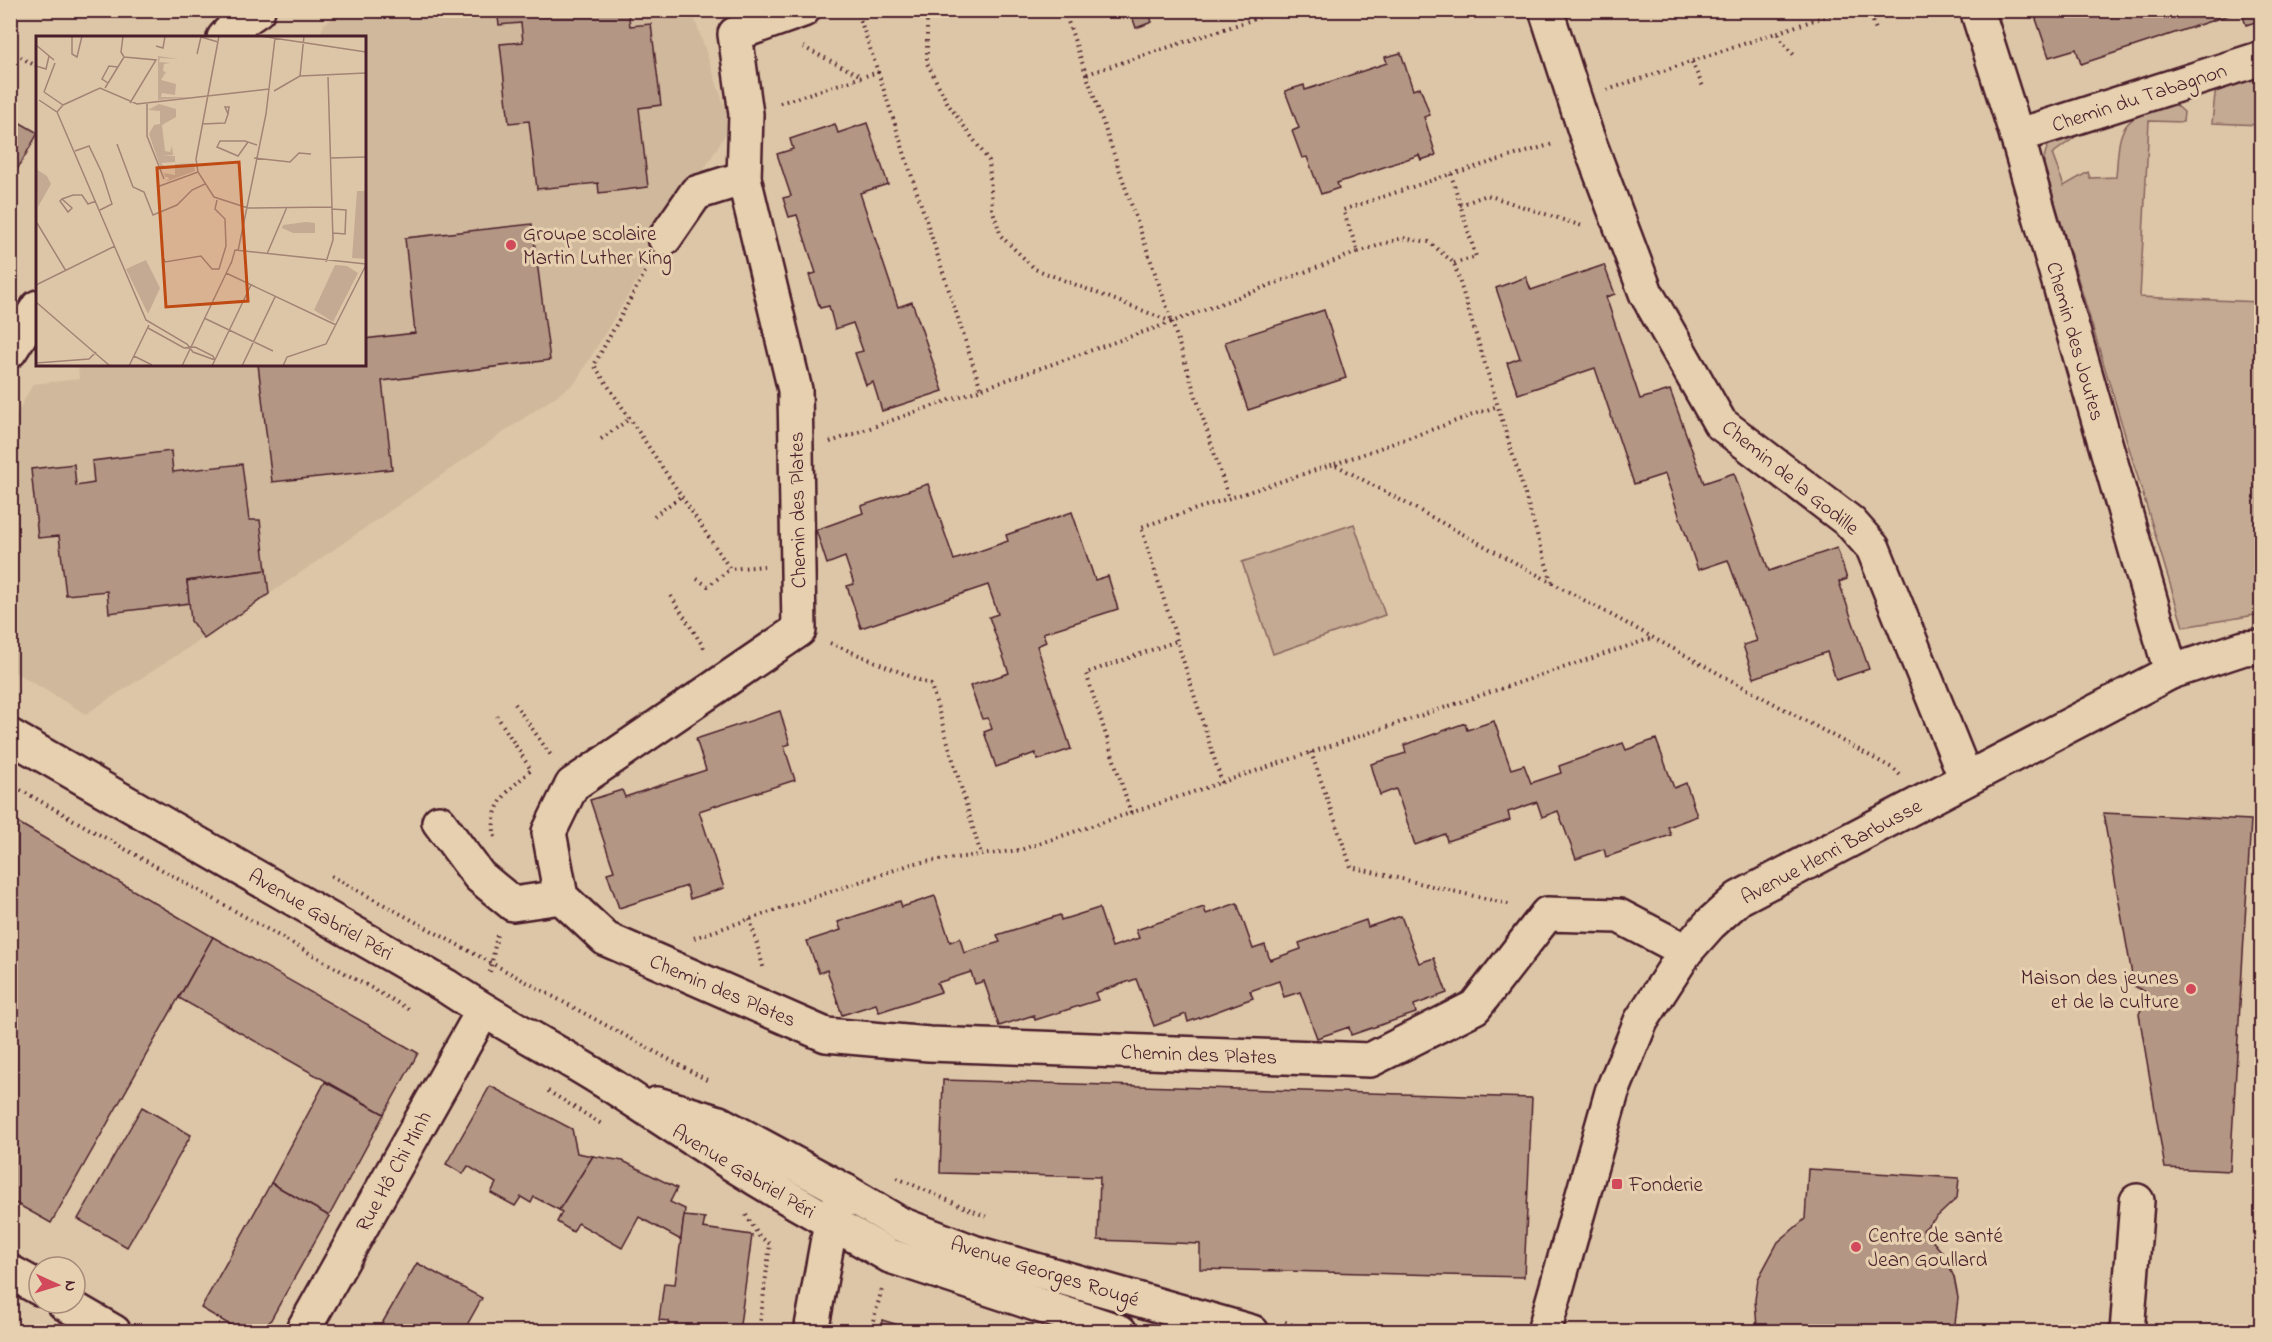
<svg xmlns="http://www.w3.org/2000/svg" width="2272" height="1342" font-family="'Indie Flower',sans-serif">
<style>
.built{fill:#d0b89c}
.green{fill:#c4aa92;stroke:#87645e;stroke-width:1.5}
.building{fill:#b39784;stroke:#4a1f2b;stroke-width:1.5}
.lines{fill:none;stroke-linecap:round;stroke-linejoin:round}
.minor-casing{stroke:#4a1f2b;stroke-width:38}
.major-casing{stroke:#4a1f2b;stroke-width:38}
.path{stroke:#4a1f2b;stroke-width:4;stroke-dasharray:1.5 4.5;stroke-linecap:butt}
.minor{stroke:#e6d0af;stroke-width:33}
.major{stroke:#e6d0af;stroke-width:33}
.poi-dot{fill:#d1495b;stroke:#e6d0af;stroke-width:2}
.labels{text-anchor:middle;stroke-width:6;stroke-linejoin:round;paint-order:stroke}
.street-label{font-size:21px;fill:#4a1f2b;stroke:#e6d0af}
.poi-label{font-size:21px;fill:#4a1f2b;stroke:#e6d0af;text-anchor:start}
.inset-road{fill:none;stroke:#a28375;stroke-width:1.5}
.view{fill:#c04a14;fill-opacity:0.15;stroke:#c04a14;stroke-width:3}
.inset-edge{fill:none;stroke:#4a1f2b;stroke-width:3}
</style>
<rect width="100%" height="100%" fill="#ddc6a7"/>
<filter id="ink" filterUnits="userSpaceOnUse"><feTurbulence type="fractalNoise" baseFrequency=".0167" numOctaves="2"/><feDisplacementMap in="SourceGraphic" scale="12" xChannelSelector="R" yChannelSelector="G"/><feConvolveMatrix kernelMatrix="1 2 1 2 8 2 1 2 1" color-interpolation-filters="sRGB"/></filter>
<g filter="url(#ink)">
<path class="built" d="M 345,10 L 692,11 L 731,125 L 575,383 L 242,613 L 86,714 L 11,670 L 11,424 L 33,384 L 79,379 L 78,365 L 364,364 L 364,38 L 319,37 L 324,24 Z"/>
<g class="green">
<path d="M 2261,66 L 2261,125 L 2212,123 L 2215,94 L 2220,83 Z"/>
<path d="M 2166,101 L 2176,105 L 2184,112 L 2183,122 L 2149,121 L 2140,297 L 2261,302 L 2261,614 L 2183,627 L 2044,166 C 2043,144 2054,138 2071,127 L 2074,138 L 2052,154 L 2064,186 L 2088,172 L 2090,178 L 2116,177 C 2120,127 2117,123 2166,101 Z"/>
<path d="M 1354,524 L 1385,615 L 1273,654 L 1242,562 Z"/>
</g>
<g class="building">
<path d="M 497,10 L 628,10 L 630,26 L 651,24 L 661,105 L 639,108 L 648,187 L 599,193 L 598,183 L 537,189 L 529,121 L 509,123 L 500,44 L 523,42 L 521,23 L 499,25 Z"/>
<path d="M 1130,10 L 1166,10 L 1150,16 L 1152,22 L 1136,28 Z"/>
<path d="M 2033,10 L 2262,10 L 2262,20 L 2246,25 L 2241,11 L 2081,64 L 2076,49 L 2049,57 Z"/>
<path d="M 1401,53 L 1413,90 L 1420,87 L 1430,115 L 1424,117 L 1436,155 L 1421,160 L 1419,155 L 1337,183 L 1339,188 L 1321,194 L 1307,157 L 1302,158 L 1292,131 L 1299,128 L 1285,91 L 1304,85 L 1305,90 L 1387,63 L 1385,57 Z"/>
<path d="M 10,117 L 38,133 L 10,182 Z"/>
<path d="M 867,123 L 888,184 L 860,193 L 898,307 L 912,302 L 943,391 L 882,411 L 873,382 L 866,385 L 855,353 L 863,351 L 853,323 L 835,329 L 829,306 L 820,308 L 809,275 L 816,273 L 797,215 L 789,217 L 783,198 L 791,196 L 777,154 L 793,149 L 790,139 L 835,124 L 838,133 Z"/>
<path d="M 532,224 L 550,360 L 382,381 L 392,469 L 272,482 L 258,364 L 364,364 L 364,339 L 415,333 L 405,238 Z"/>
<path d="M 1604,265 L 1615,294 L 1606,297 L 1640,399 L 1670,390 L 1704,483 L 1734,473 L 1769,571 L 1837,548 L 1847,579 L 1839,582 L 1869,669 L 1836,680 L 1827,652 L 1754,678 L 1743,645 L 1757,641 L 1728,560 L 1698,570 L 1665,474 L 1634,484 L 1595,368 L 1518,394 L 1507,363 L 1520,358 L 1496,288 L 1526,277 L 1531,290 Z"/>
<path d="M 1324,310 L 1346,378 L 1248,410 L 1225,342 Z"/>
<path d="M 171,451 L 173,472 L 242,464 L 249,520 L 260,520 L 266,570 L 187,581 L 190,603 L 109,613 L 107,591 L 66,595 L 59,536 L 38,538 L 31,469 L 74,464 L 76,486 L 94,483 L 92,461 Z"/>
<path d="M 928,484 L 954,560 L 1008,541 L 1006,535 L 1072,512 L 1095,580 L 1108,576 L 1118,609 L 1043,633 L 1046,642 L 1037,646 L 1071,749 L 1038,760 L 1035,753 L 996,767 L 984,732 L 992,729 L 988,718 L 982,719 L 970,686 L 1009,673 L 989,617 L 998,614 L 988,585 L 861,628 L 847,586 L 854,584 L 845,557 L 827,564 L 816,530 L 863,513 L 861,506 Z"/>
<path d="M 266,570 L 269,594 L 204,639 L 191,621 L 187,581 Z"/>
<path d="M 780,711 L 790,744 L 784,746 L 795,780 L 699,811 L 724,888 L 690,899 L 687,886 L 619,908 L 607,873 L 614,871 L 590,800 L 622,790 L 625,797 L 706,770 L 696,739 Z"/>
<path d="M 1494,721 L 1511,769 L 1524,765 L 1531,783 L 1561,773 L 1559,766 L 1623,743 L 1626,750 L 1656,739 L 1674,788 L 1686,783 L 1697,816 L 1668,827 L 1671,835 L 1606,857 L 1604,849 L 1576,859 L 1558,811 L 1542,817 L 1537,802 L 1508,812 L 1510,820 L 1447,841 L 1445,834 L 1415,845 L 1396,789 L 1380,795 L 1371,764 L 1406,753 L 1404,745 L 1465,723 L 1467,730 Z"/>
<path d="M 2103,813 L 2251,820 L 2230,1171 L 2165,1168 L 2139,1014 L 2148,993 L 2134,986 Z"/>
<path d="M 10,818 L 213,937 L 51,1223 L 10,1200 Z"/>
<path d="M 935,896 L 950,942 L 960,938 L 964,953 L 1000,942 L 997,935 L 1060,915 L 1061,920 L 1099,908 L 1112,947 L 1139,938 L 1136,930 L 1204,907 L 1206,914 L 1237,903 L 1253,949 L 1265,945 L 1270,960 L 1301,949 L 1299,943 L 1366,920 L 1368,927 L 1401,916 L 1419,963 L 1434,958 L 1447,993 L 1414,1005 L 1416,1013 L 1351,1035 L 1349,1027 L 1317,1038 L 1300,992 L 1284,997 L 1279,981 L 1250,991 L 1253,998 L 1188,1022 L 1186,1014 L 1154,1026 L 1136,979 L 1095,993 L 1098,1000 L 1035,1020 L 1034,1015 L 999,1026 L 984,981 L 975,984 L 971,972 L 937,983 L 941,992 L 879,1012 L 876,1004 L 842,1015 L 827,970 L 819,973 L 807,941 L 841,930 L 838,922 L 900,901 L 902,907 Z"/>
<path d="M 213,937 L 418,1053 L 384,1114 L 179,998 Z"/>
<path d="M 943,1080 L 1532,1098 L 1524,1277 L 1200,1269 L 1200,1244 L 1098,1240 L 1100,1177 L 940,1173 Z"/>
<path d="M 325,1082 L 384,1114 L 329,1216 L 271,1183 Z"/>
<path d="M 490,1086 L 572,1129 L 577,1153 L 593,1156 L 559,1210 L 534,1197 L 531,1203 L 521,1197 L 515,1206 L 491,1193 L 496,1183 L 468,1166 L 463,1174 L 446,1164 Z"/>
<path d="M 142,1107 L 191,1135 L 127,1247 L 78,1219 Z"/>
<path d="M 593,1156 L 623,1161 L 677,1188 L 670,1202 L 685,1209 L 681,1240 L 639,1217 L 622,1248 L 578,1223 L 573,1232 L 557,1222 L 562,1212 L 559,1210 Z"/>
<path d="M 1808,1169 L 1959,1178 L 1957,1198 L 1923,1230 L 1942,1252 L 1954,1277 L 1958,1298 L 1954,1332 L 1719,1332 L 1720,1326 L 1757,1328 L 1755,1300 L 1758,1279 L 1778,1242 L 1805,1219 Z"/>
<path d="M 271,1183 L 329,1216 L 264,1332 L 242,1332 L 201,1308 Z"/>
<path d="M 684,1216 L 705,1218 L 703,1228 L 752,1235 L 739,1332 L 667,1332 L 669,1321 L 659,1320 L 664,1283 L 675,1284 Z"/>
<path d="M 417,1263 L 482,1298 L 463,1332 L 377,1332 Z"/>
<path d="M 882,1320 L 922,1332 L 880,1332 Z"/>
</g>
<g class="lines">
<g class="minor-casing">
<g id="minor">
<path d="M 803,10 L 735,34 L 746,114 L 744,178 L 795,390 L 799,630 L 572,785 L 549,832 L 561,897 L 606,939 L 826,1035 L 929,1044 L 1370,1060 L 1475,1007 L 1547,914 L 1619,916 L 1686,951"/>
<path d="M 1546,10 L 1586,134 L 1646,293 L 1720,423 L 1850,522 L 1873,548 L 1966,779"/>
<path d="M 1977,10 L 2017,136 L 2171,672"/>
<path d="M 224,38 L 236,25 L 258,10"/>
<path d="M 2017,136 L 2262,58"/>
<path d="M 665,238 L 696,193 L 744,178"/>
<path d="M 10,351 L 38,307"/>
<path d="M 439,822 L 479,876 L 513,904 L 561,897"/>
<path d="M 845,1191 L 900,1224 L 973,1252 L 1252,1332"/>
<path d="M 831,1222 L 890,1256 L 1120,1332"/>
<path d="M 10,1272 L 39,1288"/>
<path d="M 64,1303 L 114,1332"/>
<path d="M 302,1332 L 483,1011"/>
<path d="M 1544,1332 L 1612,1092 L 1641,1021 L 1686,951 L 1710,924 L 1739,898 L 2171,672 L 2244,648 L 2262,647"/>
<path d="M 2127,1332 L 2137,1201"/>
</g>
</g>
<g class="major-casing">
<g id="major">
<path d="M 10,736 L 446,986 C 505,1026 570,1057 629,1097 C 696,1141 761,1184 831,1222"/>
<path d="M 657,1104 L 719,1123 L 845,1191 L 831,1222 L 811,1332"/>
</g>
</g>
<g class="path">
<path d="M 927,10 L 927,63 L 948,104 L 989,161 L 992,208 L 1001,236 L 1035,269 L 1172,322 L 1358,252 L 1343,210 L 1451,174 L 1553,144"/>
<path d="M 1272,10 L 1273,13 L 1280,10"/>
<path d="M 1869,10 L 1876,30"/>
<path d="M 1779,34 L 1782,42 L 1794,55"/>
<path d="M 803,47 L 861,76"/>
<path d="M 10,51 L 38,67"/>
<path d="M 1692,62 L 1704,89"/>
<path d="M 878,72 L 981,389"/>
<path d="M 1087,74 L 1273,13"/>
<path d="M 1607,90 L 1844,10"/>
<path d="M 780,103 L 878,72 L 857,10"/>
<path d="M 1451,174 L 1476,257 L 1454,263"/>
<path d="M 1460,205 L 1487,195 L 1582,226"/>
<path d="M 1358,252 L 1402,238 L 1429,242 L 1454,263 L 1552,583"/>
<path d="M 648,267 L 594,365 L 730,569 L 764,566"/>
<path d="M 1172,322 L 1229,499"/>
<path d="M 601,439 L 628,420"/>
<path d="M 830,442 L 1172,322 L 1064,10"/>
<path d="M 1335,464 L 1498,406"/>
<path d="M 654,516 L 680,497"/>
<path d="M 697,579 L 708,586 L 730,569"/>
<path d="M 671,596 L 706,651"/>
<path d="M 830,643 L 931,685 L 981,855"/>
<path d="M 515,704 L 552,757"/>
<path d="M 1311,752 L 1351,867 L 1512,905"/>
<path d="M 1222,783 L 1141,527 L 1334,464 L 1894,769 L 1901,776"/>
<path d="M 10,784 L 412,1011"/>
<path d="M 1131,813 L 1086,673 L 1177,641"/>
<path d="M 495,837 C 488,805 510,789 531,770 L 497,716"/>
<path d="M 331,876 L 707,1080"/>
<path d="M 750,919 L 764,970"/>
<path d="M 694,938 L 915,863 L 1020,850 L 1652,638"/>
<path d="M 490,972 L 497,935"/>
<path d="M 548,1091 L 603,1125"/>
<path d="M 897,1178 L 987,1217"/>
<path d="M 746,1215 L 759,1236 L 770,1244 L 759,1332"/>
<path d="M 1285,1322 L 1313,1332"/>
<path d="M 870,1332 L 882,1289"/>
</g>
<use href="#minor" class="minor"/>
<use href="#major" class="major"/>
</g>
</g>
<g class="poi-dot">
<circle cx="511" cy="245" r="6"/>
<circle cx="2191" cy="989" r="6"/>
<rect x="1611" y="1178" width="12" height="12" rx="3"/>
<circle cx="1856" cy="1247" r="6"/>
</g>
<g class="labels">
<g class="street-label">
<text transform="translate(2139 97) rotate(-18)" y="7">Chemin du Tabagnon</text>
<text transform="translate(2076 341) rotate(74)" y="7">Chemin des Joutes</text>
<text transform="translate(1791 477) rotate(39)" y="7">Chemin de la Godille</text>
<text transform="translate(797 510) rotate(-91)" y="7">Chemin des Plates</text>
<text transform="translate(1831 851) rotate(-28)" y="7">Avenue Henri Barbusse</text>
<text transform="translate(321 914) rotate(30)" y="7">Avenue Gabriel Péri</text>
<text transform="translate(723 990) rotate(23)" y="7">Chemin des Plates</text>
<text transform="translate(1199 1054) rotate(2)" y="7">Chemin des Plates</text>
<text transform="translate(393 1171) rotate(-61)" y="7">Rue Hô Chi Minh</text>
<text transform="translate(744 1171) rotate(31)" y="7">Avenue Gabriel Péri</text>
<text transform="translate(1045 1271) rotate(17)" y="7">Avenue Georges Rougé</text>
</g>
<g class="poi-label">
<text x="523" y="240">Groupe scolaire<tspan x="523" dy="24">Martin Luther King</tspan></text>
<text x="2179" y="984" text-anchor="end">Maison des jeunes<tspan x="2179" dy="24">et de la culture</tspan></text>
<text x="1629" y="1191">Fonderie</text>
<text x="1868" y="1242">Centre de santé<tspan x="1868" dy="24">Jean Goullard</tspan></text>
</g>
</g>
<g transform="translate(36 36)">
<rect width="330" height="330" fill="#ddc6a7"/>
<path d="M 122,20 L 143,23 L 124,22 L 123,26 L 135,27 L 128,28 L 127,35 L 130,36 L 125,44 L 140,48 L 139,59 L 126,57 L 125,61 L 155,61 L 122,64 ZM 123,68 L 140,73 L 140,81 L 126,89 L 129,115 L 134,116 L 136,110 L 137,119 L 126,120 L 139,120 L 139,126 L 125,127 L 128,130 L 124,130 L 113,98 L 118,89 L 124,88 L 124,75 L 112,74 ZM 158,127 L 159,135 L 132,145 L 129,144 L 133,144 L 132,141 L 129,141 L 128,137 L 139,139 L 139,128 ZM 0,133 L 11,140 L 15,148 L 2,171 ZM 321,155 L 330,155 L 329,223 L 316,222 ZM 270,186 L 279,187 L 279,197 L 257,197 L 246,192 L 247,189 ZM 110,224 L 124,252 L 112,278 L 90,233 ZM 299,229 L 311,230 L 322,237 L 297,286 L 278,274 Z" fill="#c4aa92"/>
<path class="inset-road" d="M 36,0 L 36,18 L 41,21 L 46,0M 87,0 L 85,16 L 88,21M 183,0 L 160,123 L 162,136 L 178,161 L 212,172 L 296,171M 224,0 L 330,16M 0,9 L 18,24M 120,10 L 127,12 L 129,0M 161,18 L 165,1 L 182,6M 88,21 L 120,24 L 94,67M 0,30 L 10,33 L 13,20M 264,40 L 330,37M 72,47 L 66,43 L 73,30 L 82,31M 69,52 L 88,21M 238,55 L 264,40 L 268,0M 8,56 L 19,27M 8,56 L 27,69M 3,64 L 21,76 L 27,69M 111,67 L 111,100 L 128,143M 27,69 L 64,52 L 101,68 L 233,53M 21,76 L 110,284 L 151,308 L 157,316 L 179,324M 166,88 L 189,87 L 192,78 L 193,71 L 189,71 L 192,78M 212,106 L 202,120 L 181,111 L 184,105 L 209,105 L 221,109M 81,108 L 97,151 L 108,156 L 117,179 L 141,169 L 156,154 L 169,148M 39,115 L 53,110 L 66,137 L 76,168 L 64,174M 218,122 L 254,126 L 263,117 L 275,118M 295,122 L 330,121M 121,151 L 162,136M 26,163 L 36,172 L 32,176 L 24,165 L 26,163 L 37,159 L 46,159 L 52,168 L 60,165M 296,173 L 310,174 L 309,198 L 297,197M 1,187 L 30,235M 202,215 L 230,78 L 239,2M 231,218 L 251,171M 126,219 L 129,226 L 165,220 L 176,233 L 183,233 L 190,210 L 189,183 L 179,173 L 181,164M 290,226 L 297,204 L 292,41M 195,228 L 199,214 L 330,228M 190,237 L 300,289M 0,249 L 79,210M 0,266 L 74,330M 168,282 L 237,315M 112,292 L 148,312 L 159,311 L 177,320 L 179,324M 98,320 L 116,329M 0,327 L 53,323 L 60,316M 93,330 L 113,289M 146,330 L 196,225M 176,330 L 215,249M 206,330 L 239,261M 247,330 L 251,321 L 290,308 L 330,229"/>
<path class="view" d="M 203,126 L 212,265 L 130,271 L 121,132 Z"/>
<rect width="330" height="330" class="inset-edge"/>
</g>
<rect width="2272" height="1342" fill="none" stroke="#e6d0af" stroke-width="36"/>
<rect x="18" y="18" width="2236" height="1306" fill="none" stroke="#4a1f2b" stroke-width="2" filter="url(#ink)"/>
<g transform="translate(57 1285) rotate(94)"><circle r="28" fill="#e6d0af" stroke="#a8897a" stroke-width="1.5"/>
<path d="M0-4.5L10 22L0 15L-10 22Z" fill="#d1495b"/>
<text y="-9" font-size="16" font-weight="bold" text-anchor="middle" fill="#4a1f2b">N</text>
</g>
</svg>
